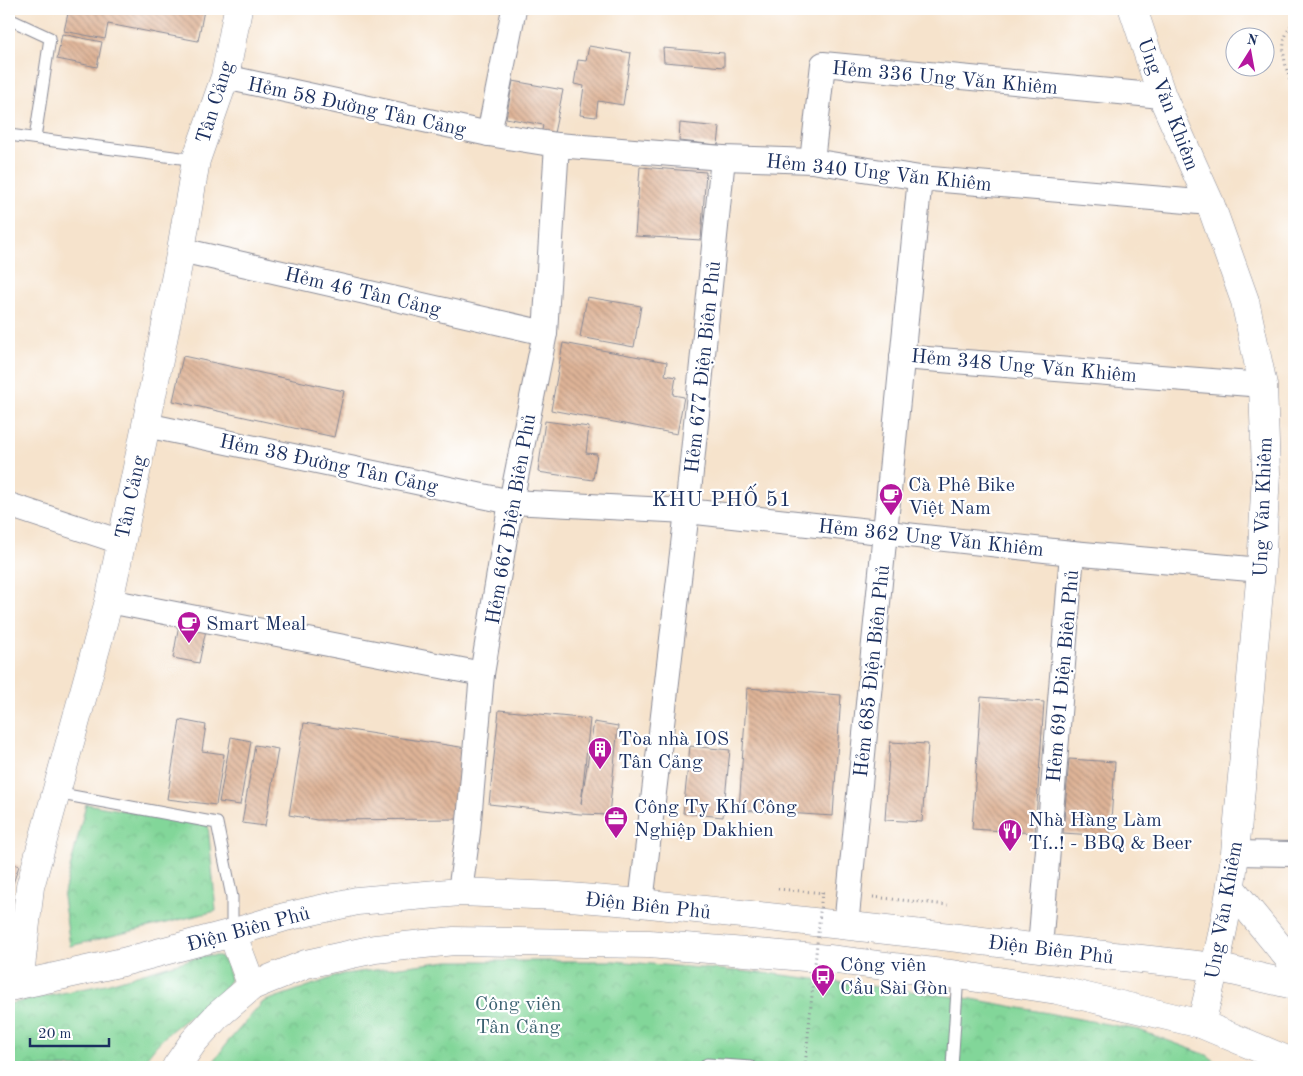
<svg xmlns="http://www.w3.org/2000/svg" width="1303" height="1076" font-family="'Old Standard TT',serif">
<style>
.park{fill:url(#park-crowns);stroke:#4e827c}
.building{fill:url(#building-back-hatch)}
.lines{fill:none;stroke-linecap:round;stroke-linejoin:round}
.lane-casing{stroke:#888995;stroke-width:13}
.street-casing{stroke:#888995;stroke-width:26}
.secondary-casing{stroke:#888995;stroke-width:29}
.primary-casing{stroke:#888995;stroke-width:29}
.path{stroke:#888995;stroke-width:3;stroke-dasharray:1 4;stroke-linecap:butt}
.lane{stroke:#fff;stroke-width:11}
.street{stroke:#fff;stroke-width:24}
.secondary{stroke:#fff;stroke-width:28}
.primary{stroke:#fff;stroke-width:28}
.path-bridge{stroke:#888995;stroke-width:3;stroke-dasharray:1 4;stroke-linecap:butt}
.labels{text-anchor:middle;stroke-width:4.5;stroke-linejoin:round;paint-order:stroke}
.street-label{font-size:20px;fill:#1b2f5e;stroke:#fff}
.poi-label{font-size:20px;fill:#1b2f5e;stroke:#fff;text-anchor:start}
.park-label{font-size:20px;fill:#3a6170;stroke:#fff}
.neighbourhood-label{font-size:21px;letter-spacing:1px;fill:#1b2f5e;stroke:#fff}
</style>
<defs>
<pattern id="park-crowns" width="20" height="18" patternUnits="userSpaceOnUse" patternTransform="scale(1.25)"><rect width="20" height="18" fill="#82d699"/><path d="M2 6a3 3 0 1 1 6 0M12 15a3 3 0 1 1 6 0" fill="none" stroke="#70b886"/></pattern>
<pattern id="building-back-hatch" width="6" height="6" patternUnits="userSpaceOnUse" patternTransform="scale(1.25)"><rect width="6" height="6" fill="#dfb497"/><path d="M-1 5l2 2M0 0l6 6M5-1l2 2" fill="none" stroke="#b4937e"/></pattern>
</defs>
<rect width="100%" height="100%" fill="#fff"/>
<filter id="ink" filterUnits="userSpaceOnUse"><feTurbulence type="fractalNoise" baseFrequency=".02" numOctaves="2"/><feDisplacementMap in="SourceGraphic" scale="10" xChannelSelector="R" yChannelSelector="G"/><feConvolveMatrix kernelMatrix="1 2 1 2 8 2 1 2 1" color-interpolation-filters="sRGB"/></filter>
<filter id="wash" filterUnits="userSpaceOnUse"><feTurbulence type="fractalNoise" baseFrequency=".0096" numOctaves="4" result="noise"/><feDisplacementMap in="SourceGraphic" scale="20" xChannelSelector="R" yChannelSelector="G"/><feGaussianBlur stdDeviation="1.12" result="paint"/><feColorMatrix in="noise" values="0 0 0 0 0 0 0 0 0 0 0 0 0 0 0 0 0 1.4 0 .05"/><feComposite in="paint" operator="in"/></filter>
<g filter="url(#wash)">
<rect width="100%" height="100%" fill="#f6e3cc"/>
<g class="park">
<path d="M 86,804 L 208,825 L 216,911 L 70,946 L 63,897 Z"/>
<path d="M 202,956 L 220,956 L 228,967 L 230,980 C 218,1000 195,1012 177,1026 C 162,1038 150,1051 141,1067 L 9,1067 L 9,1004 L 106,984 Z"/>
<path d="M 448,961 L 614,961 L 774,974 L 972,999 L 1139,1030 L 1207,1055 L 1223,1067 L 210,1067 L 226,1044 L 263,1002 L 343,974 Z"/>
</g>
<g id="blocks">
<g class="building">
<path d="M 69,9 L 199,9 L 204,10 L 198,41 L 108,24 L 105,39 L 64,31 Z"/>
<path d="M 62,34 L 102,42 L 97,67 L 57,59 Z"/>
<path d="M 589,46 L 631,53 L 623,105 L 598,101 L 596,117 L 580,115 L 584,86 L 574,84 L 578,60 L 586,61 Z"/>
<path d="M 663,48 L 724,53 L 724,67 L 664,62 Z"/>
<path d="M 513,81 L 563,90 L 553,138 L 541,135 L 543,125 L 506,118 Z"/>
<path d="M 680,123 L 720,127 L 718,145 L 679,141 Z"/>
<path d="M 640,167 L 706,172 L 701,240 L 635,236 Z"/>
<path d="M 587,297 L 641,306 L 634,347 L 580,337 Z"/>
<path d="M 563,343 L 667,362 L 665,375 L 676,377 L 673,395 L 684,397 L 677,434 L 551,410 Z"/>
<path d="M 183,356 L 344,391 L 334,437 L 173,401 Z"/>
<path d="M 545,421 L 589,427 L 586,453 L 597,454 L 593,480 L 538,472 Z"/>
<path d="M 179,624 L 206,630 L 199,663 L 173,658 Z"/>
<path d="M 747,688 L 841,695 L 833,816 L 739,810 Z"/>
<path d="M 981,697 L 1044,702 L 1035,833 L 972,829 Z"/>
<path d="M 499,710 L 590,719 L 581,804 L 594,722 L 618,726 L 609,815 L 580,814 L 489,804 Z"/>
<path d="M 180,720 L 206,725 L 202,751 L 224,754 L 216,805 L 167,799 Z"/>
<path d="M 304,723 L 473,749 L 462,819 L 317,820 L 289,815 Z"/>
<path d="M 231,737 L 251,741 L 240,805 L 219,802 Z"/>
<path d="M 890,742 L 928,744 L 922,822 L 885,820 Z"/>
<path d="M 255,745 L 278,749 L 265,826 L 242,823 Z"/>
<path d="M 690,746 L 730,750 L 723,817 L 683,813 Z"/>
<path d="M 1069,759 L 1115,762 L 1110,836 L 1063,833 Z"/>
<path d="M 9,862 L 19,866 L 9,895 Z"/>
</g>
</g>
</g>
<g filter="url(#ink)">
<use href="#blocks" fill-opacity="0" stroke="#888995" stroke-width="1"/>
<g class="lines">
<g class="lane-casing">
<g id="lane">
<path d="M 9,19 L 50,38 L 35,138"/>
<path d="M 9,135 L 196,160"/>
<path d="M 56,793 L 217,823 L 232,897 L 232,933"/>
<path d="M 707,1064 L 751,1067"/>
<path d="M 952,1067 L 958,975"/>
</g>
</g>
<g class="street-casing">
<g id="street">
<path d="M 225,77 L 489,134 L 557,145 L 723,158 L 812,161 L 920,178 L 1210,203"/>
<path d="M 489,134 L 514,9"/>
<path d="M 812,161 L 823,64 L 1162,96"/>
<path d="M 181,250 L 545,333"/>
<path d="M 902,357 L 1263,385"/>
<path d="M 146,425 L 511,502 L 687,511 L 1072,553 L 1261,570"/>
<path d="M 9,505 L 121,542"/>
<path d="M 109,601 L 482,674"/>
<path d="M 1235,853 L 1294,854"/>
<path d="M 460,892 L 468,832 L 482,674 L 511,502 L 545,333 L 557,145"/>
<path d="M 641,903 L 687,511 L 723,158"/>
<path d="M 846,926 L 920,178"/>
<path d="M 1040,948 L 1072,553"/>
</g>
</g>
<g class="secondary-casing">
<g id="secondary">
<path d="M 1133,9 L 1162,96 L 1210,203 L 1245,301 L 1263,385 L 1266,473 L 1261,570 L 1235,853 C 1229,911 1215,968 1201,1024"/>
<path d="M 1231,888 L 1294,965"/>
<path d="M 19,985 L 30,887 L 109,601 L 146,425 L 181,250 L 196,160 L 225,77 L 238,9"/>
</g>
</g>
<g class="primary-casing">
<g id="primary">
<path d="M 232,933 L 252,986"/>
<path d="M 9,987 L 123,962 L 232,933 L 285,917 L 357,901 L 460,892 L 558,896 L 641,903 L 950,937 L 1040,948 L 1215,967 L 1294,985"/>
<path d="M 176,1067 L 194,1041 L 217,1016 L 252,986 L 306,964 L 375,949 L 454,941 L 649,944 L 829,959 L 958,975 L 1057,990 L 1201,1024 L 1294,1063"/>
</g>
</g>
<g class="path">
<path d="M 1294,22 C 1274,44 1288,70 1294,96"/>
<path d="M 778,889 L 824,893"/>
<path d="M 873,897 L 948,905"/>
</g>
<use href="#lane" class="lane"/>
<use href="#street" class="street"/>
<use href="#secondary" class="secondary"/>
<use href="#primary" class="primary"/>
<path class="path-bridge" d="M 805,1067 L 822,892"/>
</g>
</g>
<defs>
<g id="cafe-pin" transform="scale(1.25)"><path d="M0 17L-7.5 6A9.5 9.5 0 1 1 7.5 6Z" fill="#b5179e" stroke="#fff"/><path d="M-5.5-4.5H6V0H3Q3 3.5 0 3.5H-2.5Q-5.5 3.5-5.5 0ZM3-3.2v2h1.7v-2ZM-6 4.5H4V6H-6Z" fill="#fff"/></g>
<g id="building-pin" transform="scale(1.25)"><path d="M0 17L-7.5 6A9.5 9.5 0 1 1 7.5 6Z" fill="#b5179e" stroke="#fff"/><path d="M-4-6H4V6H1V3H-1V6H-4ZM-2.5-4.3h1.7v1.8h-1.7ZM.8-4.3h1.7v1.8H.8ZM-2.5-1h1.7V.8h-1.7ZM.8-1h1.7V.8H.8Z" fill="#fff"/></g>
<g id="office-pin" transform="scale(1.25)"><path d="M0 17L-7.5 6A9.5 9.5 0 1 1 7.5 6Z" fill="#b5179e" stroke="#fff"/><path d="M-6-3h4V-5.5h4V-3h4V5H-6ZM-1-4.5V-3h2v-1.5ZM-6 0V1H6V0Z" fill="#fff"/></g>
<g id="restaurant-pin" transform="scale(1.25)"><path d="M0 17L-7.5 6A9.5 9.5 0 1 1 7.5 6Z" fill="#b5179e" stroke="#fff"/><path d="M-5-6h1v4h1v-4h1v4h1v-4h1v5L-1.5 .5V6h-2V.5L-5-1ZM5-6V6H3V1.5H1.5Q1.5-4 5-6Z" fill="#fff"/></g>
<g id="bus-pin" transform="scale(1.25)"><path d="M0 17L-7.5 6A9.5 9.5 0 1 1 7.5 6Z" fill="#b5179e" stroke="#fff"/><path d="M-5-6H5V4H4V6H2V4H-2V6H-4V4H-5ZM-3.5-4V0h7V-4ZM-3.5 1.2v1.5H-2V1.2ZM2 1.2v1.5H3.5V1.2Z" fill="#fff"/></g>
</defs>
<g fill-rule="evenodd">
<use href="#cafe-pin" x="891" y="495"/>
<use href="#cafe-pin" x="189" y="623"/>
<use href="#building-pin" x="600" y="749"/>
<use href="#office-pin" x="616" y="818"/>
<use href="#restaurant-pin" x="1010" y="831"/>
<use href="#bus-pin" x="823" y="976"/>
</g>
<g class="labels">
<g class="street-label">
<text transform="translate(945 77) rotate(5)" y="7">Hẻm 336 Ung Văn Khiêm</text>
<text transform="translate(214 102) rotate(-73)" y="7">Tân Cảng</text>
<text transform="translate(1169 104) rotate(69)" y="7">Ung Văn Khiêm</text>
<text transform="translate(357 106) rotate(12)" y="7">Hẻm 58 Đường Tân Cảng</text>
<text transform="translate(879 172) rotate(6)" y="7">Hẻm 340 Ung Văn Khiêm</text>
<text transform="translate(363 291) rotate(13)" y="7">Hẻm 46 Tân Cảng</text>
<text transform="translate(1024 365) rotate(5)" y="7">Hẻm 348 Ung Văn Khiêm</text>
<text transform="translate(702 367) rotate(-84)" y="7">Hẻm 677 Điện Biên Phủ</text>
<text transform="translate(329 463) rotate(12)" y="7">Hẻm 38 Đường Tân Cảng</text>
<text transform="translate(130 497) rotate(-78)" y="7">Tân Cảng</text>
<text transform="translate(1262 507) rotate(-88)" y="7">Ung Văn Khiêm</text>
<text transform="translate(510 519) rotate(-80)" y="7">Hẻm 667 Điện Biên Phủ</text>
<text transform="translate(931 537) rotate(6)" y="7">Hẻm 362 Ung Văn Khiêm</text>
<text transform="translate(871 671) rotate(-84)" y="7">Hẻm 685 Điện Biên Phủ</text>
<text transform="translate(1062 676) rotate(-85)" y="7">Hẻm 691 Điện Biên Phủ</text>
<text transform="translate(648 905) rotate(6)" y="7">Điện Biên Phủ</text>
<text transform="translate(1223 910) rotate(-80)" y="7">Ung Văn Khiêm</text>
<text transform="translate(248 928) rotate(-15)" y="7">Điện Biên Phủ</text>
<text transform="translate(1051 949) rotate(7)" y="7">Điện Biên Phủ</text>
</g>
<g class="poi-label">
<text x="908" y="491">Cà Phê Bike<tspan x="908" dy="23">Việt Nam</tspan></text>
<text x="206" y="630">Smart Meal</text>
<text x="618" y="745">Tòa nhà IOS<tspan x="618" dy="23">Tân Cảng</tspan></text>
<text x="634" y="813">Công Ty Khí Công<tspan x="634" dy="23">Nghiệp Dakhien</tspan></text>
<text x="1028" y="826">Nhà Hàng Làm<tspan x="1028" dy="23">Tí..! - BBQ &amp; Beer</tspan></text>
<text x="840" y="971">Công viên<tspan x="840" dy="23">Cầu Sài Gòn</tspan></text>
</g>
<g class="park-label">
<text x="518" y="1010">Công viên<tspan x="518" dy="23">Tân Cảng</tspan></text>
</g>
<g class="neighbourhood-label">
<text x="722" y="506">KHU PHỐ 51</text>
</g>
</g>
<rect width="1303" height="1076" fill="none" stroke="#fff" stroke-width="30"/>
<g transform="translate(1250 52) rotate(11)"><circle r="24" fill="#ffffff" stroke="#a4acbf"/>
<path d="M0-4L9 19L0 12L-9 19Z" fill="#b5179e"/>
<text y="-8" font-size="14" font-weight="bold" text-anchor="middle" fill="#1b2f5e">N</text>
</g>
<path d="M30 1038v8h79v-8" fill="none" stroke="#1b2f5e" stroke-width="2.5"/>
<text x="38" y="1038" font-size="15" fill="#1b2f5e" stroke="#ffffff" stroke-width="4" paint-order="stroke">20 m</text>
</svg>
